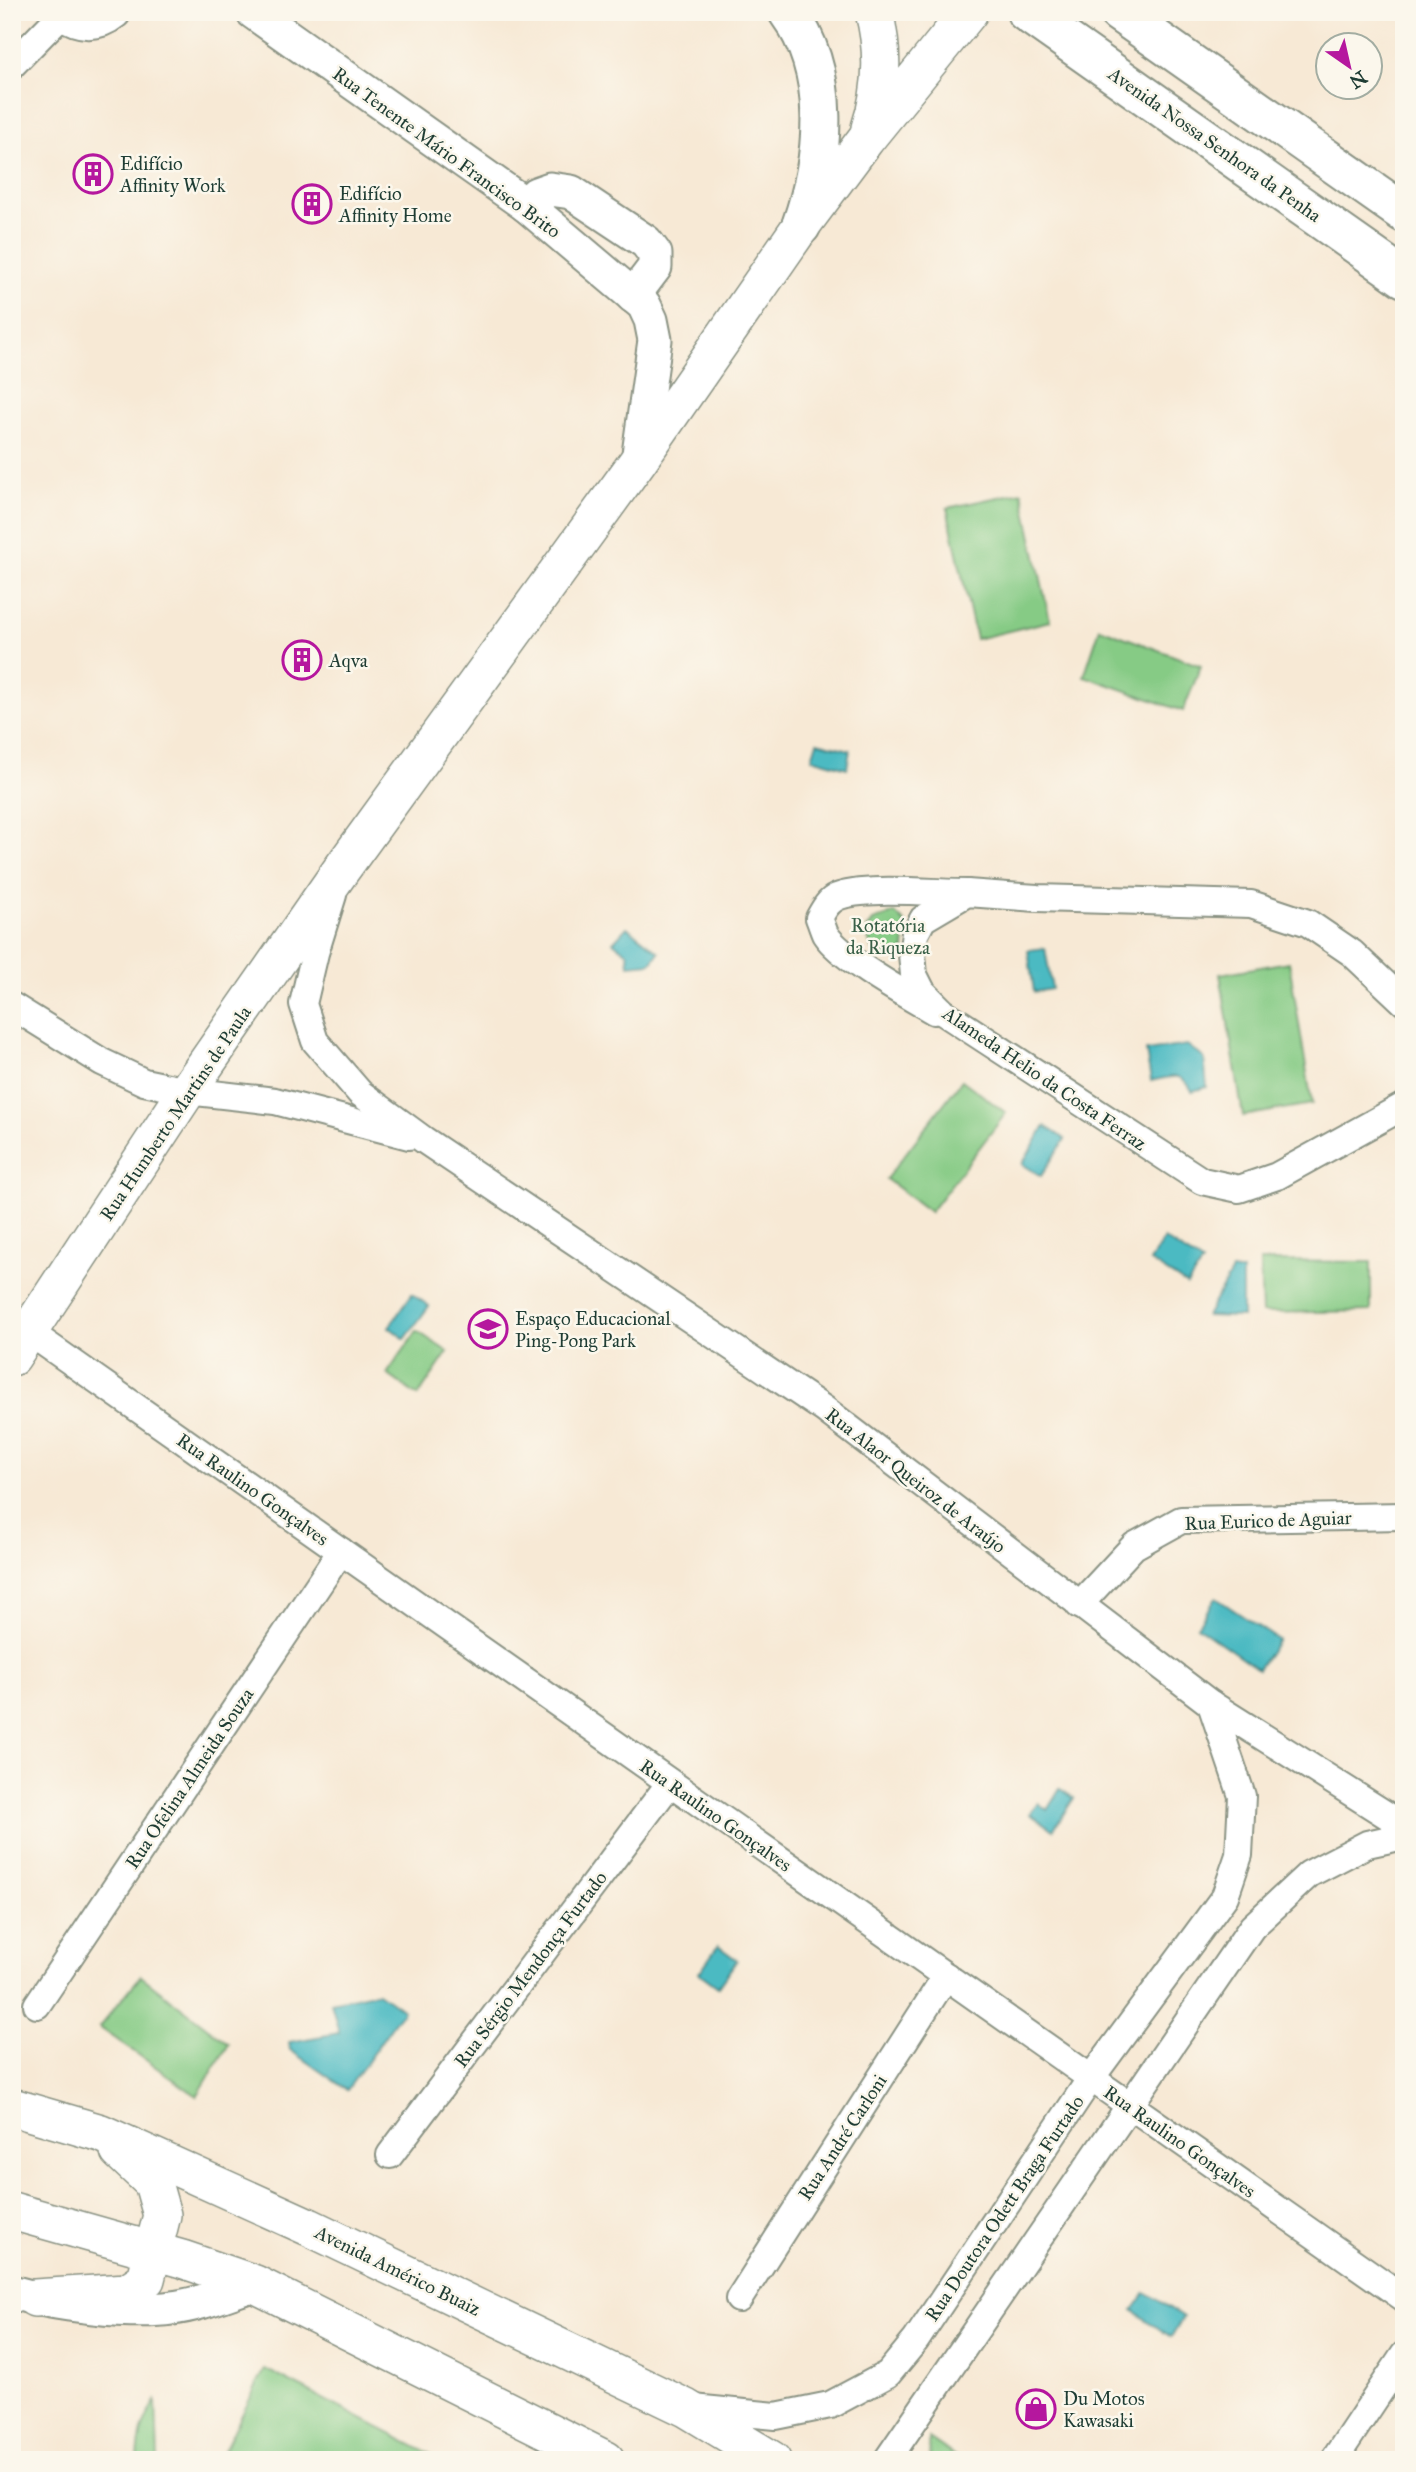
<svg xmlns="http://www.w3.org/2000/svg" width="1416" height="2472" font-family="'IM FELL Great Primer',serif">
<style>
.green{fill:#86cb85;stroke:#52845c;stroke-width:2}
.water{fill:#4bbac2;stroke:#357c7b;stroke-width:2}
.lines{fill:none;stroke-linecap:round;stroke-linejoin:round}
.minor-casing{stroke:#8b9384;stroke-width:30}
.tertiary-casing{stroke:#8b9384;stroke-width:37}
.secondary-casing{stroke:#8b9384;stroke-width:40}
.primary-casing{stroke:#8b9384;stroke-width:42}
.minor{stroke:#fff;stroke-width:26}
.tertiary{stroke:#fff;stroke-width:33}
.secondary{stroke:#fff;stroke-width:37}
.primary{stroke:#fff;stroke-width:38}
.labels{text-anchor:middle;stroke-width:5;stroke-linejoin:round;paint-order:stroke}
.street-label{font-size:19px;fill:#1f3d34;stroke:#fbf7ec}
.poi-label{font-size:19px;fill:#1f3d34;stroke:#fbf7ec;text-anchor:start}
.park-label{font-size:19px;fill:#396048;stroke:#fbf7ec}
</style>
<rect width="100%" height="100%" fill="#fbf7ec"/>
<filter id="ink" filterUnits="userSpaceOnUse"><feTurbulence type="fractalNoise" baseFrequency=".0143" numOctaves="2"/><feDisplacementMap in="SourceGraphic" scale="14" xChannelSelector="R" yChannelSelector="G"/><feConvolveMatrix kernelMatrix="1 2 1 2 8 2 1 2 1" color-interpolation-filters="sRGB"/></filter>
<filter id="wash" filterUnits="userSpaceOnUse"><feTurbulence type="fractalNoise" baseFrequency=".00686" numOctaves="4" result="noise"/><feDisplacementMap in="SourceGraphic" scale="28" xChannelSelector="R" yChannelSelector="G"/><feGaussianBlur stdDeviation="1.57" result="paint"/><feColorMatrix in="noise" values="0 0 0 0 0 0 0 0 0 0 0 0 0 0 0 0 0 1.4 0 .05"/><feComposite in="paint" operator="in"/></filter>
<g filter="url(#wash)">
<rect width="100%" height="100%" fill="#f7e9d5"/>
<g class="green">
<path d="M 1022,492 L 1050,621 L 976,639 L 947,508 Z"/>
<path d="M 1100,628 L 1201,666 L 1183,711 L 1084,676 Z"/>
<path d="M 895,913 L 906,924 L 904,950 L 891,959 C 873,956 871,948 866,931 L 873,921 Z"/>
<path d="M 1289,962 L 1312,1104 L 1243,1116 L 1220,974 Z"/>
<path d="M 962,1080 L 1006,1113 L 930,1212 L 886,1179 Z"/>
<path d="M 1260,1261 L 1371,1262 L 1371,1311 L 1262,1313 Z"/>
<path d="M 417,1331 L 448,1352 L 418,1396 L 387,1374 Z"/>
<path d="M 141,1976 L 229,2044 L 197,2096 L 99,2027 Z"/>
<path d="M 265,2369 L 430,2454 L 438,2460 L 219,2460 Z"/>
<path d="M 156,2401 L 158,2460 L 138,2460 C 139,2436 143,2421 156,2401 Z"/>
<path d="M 929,2438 L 961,2460 L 930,2460 Z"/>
</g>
<g class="water">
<path d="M 817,742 L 850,750 L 847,768 L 812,758 Z"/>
<path d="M 627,927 L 659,952 L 651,963 L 629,965 L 628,953 L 613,942 Z"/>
<path d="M 1045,948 L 1052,989 L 1034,992 L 1028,950 Z"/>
<path d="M 1187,1045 L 1204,1058 L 1207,1087 L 1192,1091 C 1181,1070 1172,1077 1151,1081 L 1146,1051 Z"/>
<path d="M 1045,1126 L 1065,1139 L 1041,1176 L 1022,1164 Z"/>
<path d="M 1164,1239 L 1202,1263 L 1187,1285 L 1150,1261 Z"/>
<path d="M 1232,1271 L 1242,1271 L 1242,1317 L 1206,1316 Z"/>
<path d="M 412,1294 L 429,1306 L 405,1339 L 389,1327 Z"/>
<path d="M 1216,1598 L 1278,1640 L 1258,1669 L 1197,1626 Z"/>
<path d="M 1060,1789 L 1074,1798 L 1053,1830 L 1030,1814 L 1038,1803 L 1047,1810 Z"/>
<path d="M 718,1946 L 737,1960 L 718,1987 L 699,1973 Z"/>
<path d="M 378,1992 L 403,2010 L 347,2090 L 290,2050 L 289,2042 L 339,2033 L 331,2002 Z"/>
<path d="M 1146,2292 L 1183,2317 L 1171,2337 L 1133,2310 Z"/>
</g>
</g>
<g filter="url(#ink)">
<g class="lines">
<g class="minor-casing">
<g id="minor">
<path d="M 12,65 L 63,13"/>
<path d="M 333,895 L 315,953 L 303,1004 L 315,1041 L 360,1093 L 424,1140 L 824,1409 L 1211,1704 L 1404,1826"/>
<path d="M 1404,1002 L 1352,953 L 1308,923 L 1251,904 L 1037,898 L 967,893 L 923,919 L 915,934 L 912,954 L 914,975 L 922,991 L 943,1012 L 1202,1181 L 1239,1189 L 1277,1176 L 1404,1106"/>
<path d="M 12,1006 L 102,1062 L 144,1082 L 187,1091 L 275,1101 L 409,1136"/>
<path d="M 934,1011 C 907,995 841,959 825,934 C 823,929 821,923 819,918 C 824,909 828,901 837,897 C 861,886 936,893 966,893"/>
<path d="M 29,1332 L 1404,2298"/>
<path d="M 1079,1605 L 1134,1546 L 1181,1520 L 1404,1516"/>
<path d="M 37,2005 L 341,1551"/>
<path d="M 390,2155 L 670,1783"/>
<path d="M 739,2299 L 946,1976"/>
<path d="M 693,2408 L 776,2416 L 830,2405 L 888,2374 L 916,2340 L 1091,2078 L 1225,1896 L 1239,1855 L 1242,1796 L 1211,1704"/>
<path d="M 887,2460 L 1252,1927 L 1309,1874 L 1367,1844 L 1404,1836"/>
<path d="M 1334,2460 L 1404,2355"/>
</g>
</g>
<g class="tertiary-casing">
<g id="tertiary">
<path d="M 62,12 C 79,24 97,26 114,12"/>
<path d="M 253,12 L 526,205 L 644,305 L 651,320 L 655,340 L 638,461"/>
<path d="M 526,205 L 536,194 L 550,189 L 571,192 L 646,242 L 655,254 L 655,267 L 633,296"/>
<path d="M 12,2292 C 52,2304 131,2314 172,2308 C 200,2305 229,2292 255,2284"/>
</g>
</g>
<g class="secondary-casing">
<g id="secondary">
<path d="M 870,128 C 883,90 884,51 874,12"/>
<path d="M 12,1357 L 187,1091 L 341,870 L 638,461 L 801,226 L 866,139 L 969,12"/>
<path d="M 12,2107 L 101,2133 L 309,2227 L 686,2408 L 772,2460"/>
<path d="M 12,2211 L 182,2259 L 255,2284 L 606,2460"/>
<path d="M 35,2298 L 127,2292 L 146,2279 L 162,2215 L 153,2183 L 119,2151"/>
</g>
</g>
<g class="primary-casing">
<g id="primary">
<path d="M 788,12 C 833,73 825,158 801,226"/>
<path d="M 1026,12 L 1404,278"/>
<path d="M 1118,12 L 1404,213"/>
</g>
</g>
<use href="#minor" class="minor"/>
<use href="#tertiary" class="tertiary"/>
<use href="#secondary" class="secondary"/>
<use href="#primary" class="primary"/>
</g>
</g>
<defs>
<g id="building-ring" transform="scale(2.0125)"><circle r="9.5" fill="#fbf7ec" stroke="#b5179e" stroke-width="1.5"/><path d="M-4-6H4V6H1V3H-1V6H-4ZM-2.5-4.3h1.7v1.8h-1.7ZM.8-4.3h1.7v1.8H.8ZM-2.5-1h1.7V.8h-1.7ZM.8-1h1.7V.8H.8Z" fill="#b5179e"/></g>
<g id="school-ring" transform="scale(2.0125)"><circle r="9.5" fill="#fbf7ec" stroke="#b5179e" stroke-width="1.5"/><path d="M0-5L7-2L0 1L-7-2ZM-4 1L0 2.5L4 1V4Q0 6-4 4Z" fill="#b5179e"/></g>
<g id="shop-ring" transform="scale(2.0125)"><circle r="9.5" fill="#fbf7ec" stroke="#b5179e" stroke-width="1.5"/><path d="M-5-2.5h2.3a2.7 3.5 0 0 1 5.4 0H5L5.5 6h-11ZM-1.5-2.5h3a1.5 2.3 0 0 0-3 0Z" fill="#b5179e"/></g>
</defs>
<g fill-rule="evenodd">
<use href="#building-ring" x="93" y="174"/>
<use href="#building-ring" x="312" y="204"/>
<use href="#building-ring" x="302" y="660"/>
<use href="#school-ring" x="488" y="1329"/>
<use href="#shop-ring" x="1036" y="2409"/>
</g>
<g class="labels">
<g class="street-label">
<text transform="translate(1215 144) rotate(35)" y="7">Avenida Nossa Senhora da Penha</text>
<text transform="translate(447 152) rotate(36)" y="7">Rua Tenente Mário Francisco Brito</text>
<text transform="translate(1045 1078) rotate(34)" y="7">Alameda Helio da Costa Ferraz</text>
<text transform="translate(175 1113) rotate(-56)" y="7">Rua Humberto Martins de Paula</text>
<text transform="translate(916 1480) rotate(38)" y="7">Rua Alaor Queiroz de Araújo</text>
<text transform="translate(253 1489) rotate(35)" y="7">Rua Raulino Gonçalves</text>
<text transform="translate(1268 1520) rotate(-2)" y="7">Rua Eurico de Aguiar</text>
<text transform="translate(189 1778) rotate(-56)" y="7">Rua Ofelina Almeida Souza</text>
<text transform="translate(716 1815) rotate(35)" y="7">Rua Raulino Gonçalves</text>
<text transform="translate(530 1969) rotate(-53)" y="7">Rua Sérgio Mendonça Furtado</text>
<text transform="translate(842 2137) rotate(-57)" y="7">Rua André Carloni</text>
<text transform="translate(1180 2141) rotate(35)" y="7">Rua Raulino Gonçalves</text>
<text transform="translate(1004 2208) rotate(-56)" y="7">Rua Doutora Odett Braga Furtado</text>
<text transform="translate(398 2270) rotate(26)" y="7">Avenida Américo Buaiz</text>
</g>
<g class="poi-label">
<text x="120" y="170">Edifício<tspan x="120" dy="22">Affinity Work</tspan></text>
<text x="339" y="200">Edifício<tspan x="339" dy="22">Affinity Home</tspan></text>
<text x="329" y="667">Aqva</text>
<text x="515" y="1325">Espaço Educacional<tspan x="515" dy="22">Ping-Pong Park</tspan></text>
<text x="1063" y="2405">Du Motos<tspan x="1063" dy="22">Kawasaki</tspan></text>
</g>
<g class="park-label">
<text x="888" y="932">Rotatória<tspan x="888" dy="22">da Riqueza</tspan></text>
</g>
</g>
<rect width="1416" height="2472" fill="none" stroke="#fbf7ec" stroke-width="42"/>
<g transform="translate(1349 66) rotate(146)"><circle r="33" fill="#fbf7ec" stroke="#a3ada2" stroke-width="2"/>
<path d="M0-5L12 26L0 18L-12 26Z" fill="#b5179e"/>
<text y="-10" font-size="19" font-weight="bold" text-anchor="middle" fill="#1f3d34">N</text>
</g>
</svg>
